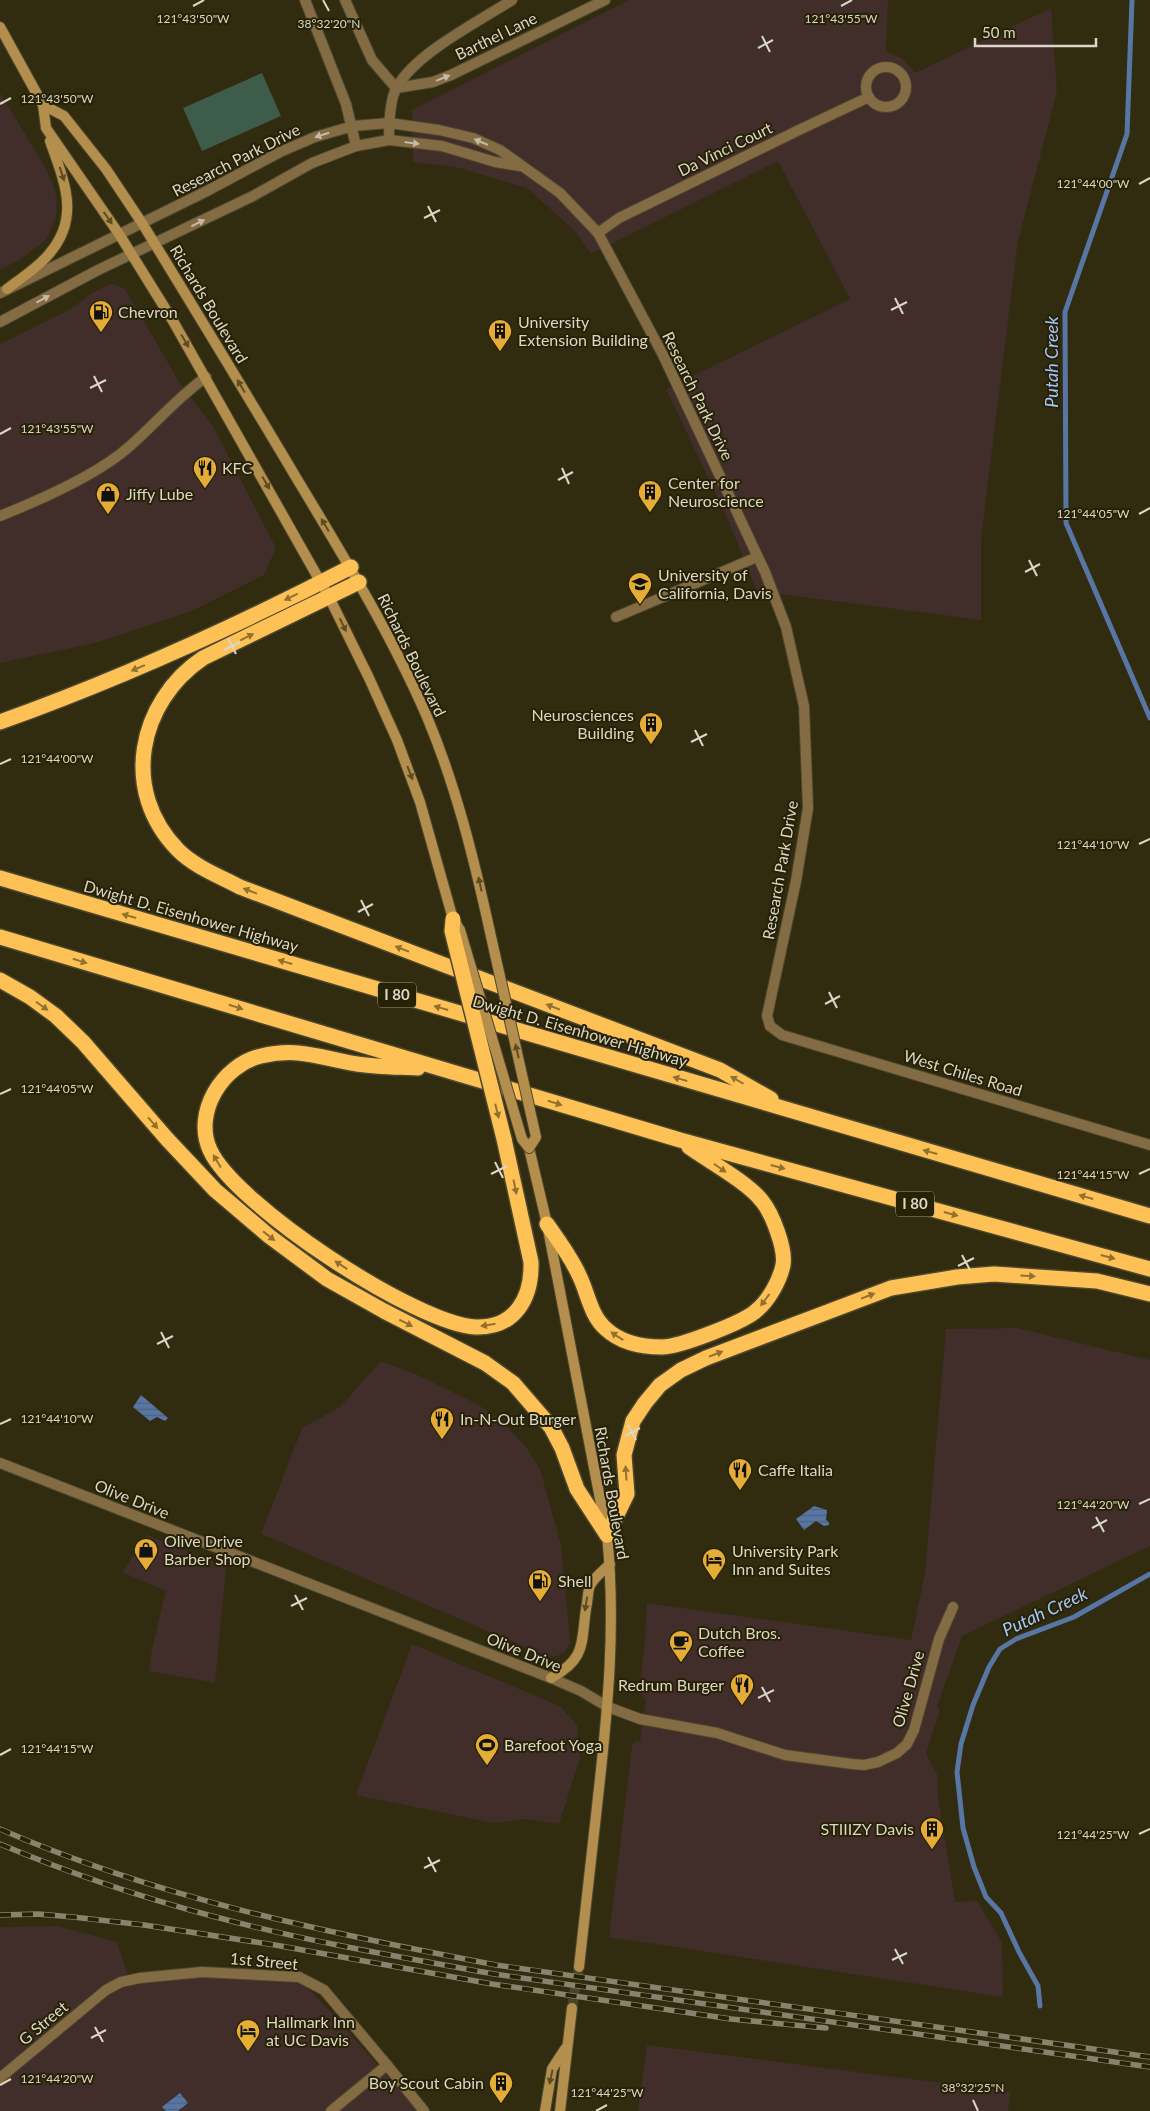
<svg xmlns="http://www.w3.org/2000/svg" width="1150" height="2111" font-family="Lato,sans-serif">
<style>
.commercial{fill:#412d29}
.garden{fill:#3d5c49}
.water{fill:url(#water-rules)}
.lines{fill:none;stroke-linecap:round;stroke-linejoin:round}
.stream{stroke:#5876a4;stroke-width:5}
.secondary-tunnel{stroke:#4a452b;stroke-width:10;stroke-dasharray:10 5;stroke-linecap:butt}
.minor-casing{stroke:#4c472d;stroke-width:12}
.tertiary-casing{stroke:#4c472d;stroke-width:12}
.secondary-casing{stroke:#4c472d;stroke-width:12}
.motorway-casing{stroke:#4c472d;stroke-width:18}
.minor{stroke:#836b43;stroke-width:10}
.tertiary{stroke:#836b43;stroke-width:10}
.secondary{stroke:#b48e4d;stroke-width:10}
.motorway{stroke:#fdc156;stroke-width:15}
.rail-casing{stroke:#88836e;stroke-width:5.5}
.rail{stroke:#272106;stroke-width:4;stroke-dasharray:11;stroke-linecap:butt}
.secondary-bridge-casing{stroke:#4c472d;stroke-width:12;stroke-linecap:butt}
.motorway-bridge-casing{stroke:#4c472d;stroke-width:18;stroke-linecap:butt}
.secondary-bridge{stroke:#b48e4d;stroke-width:10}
.motorway-bridge{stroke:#fdc156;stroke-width:15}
.oneway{fill:#c5bca6}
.oneway2{fill:#5f4d22}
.oneway3{fill:#92712e}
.ticks{fill:none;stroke:#dbd7c7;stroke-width:2}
.labels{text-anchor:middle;stroke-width:4;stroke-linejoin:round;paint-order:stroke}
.shield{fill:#272106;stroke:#a5a08d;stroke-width:1}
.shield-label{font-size:15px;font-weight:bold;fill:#dbd7c7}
.street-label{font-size:16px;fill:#dbd7c7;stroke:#272106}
.poi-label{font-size:16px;fill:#dbd7c7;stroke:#272106;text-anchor:start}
.water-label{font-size:18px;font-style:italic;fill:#a3c7ff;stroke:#272106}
.ticks-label{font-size:12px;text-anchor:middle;fill:#dbd7c7;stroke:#272106;stroke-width:4;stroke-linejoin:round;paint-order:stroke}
</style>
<defs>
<pattern id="water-rules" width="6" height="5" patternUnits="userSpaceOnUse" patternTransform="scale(1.25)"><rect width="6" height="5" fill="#5876a4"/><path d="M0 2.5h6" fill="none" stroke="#4f607a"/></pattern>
</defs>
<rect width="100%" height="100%" fill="#312b10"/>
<g class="commercial">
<path d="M 629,0 L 888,0 L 886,51 L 903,59 L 915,73 L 1051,8 L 1057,92 L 1018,241 L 981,539 L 981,620 L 757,591 L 725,513 L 666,389 L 850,299 L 778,161 L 591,254 L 576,232 L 527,188 L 456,167 L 413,162 L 412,110 Z"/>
<path d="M 0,93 L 45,167 L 53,184 L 57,200 L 56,217 L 46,240 L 21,259 L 0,270 Z"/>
<path d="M 115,284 L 125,289 L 181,385 L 213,426 L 276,548 L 264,575 L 192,611 L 95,643 L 0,663 L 0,344 L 69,310 L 92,293 L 108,285 Z"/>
<path d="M 1017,1328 L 1150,1360 L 1150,1546 L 962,1636 L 937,1707 L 940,1710 L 926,1754 L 937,1774 L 938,1797 L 955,1902 L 977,1901 L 1002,1942 L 1003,1997 L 609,1937 L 632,1746 L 636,1741 L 640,1741 L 646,1700 L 639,1691 L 645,1641 L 647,1603 L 911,1640 L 925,1573 L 946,1329 Z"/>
<path d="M 381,1361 L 420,1376 L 479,1405 L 507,1427 L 526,1447 L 540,1469 L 561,1545 L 570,1642 L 565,1652 L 557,1656 L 548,1657 L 261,1534 L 302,1428 L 340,1407 Z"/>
<path d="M 147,1535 L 226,1567 L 215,1683 L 149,1671 L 152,1648 L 166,1591 L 122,1572 Z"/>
<path d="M 412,1644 L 560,1706 L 577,1725 L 580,1759 L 559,1824 L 527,1819 L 494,1823 L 356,1795 Z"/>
<path d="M 57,1926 L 117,1942 L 131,1986 L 202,1972 L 299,1977 L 419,2111 L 0,2111 L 0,1927 Z"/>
<path d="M 647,2045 L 1011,2092 L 1008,2111 L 638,2111 Z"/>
</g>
<path class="garden" d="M 262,73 L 281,116 L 202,151 L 183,108 Z"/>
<g class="water">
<path d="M 141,1395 L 168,1418 L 165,1421 L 157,1417 L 150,1421 L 133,1407 Z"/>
<path d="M 814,1506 L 827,1510 L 826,1520 L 829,1522 L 829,1525 L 824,1526 L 816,1521 L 804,1530 L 796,1519 Z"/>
<path d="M 180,2093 L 188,2103 L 178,2111 L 166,2111 L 162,2107 Z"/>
</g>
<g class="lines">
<g class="stream">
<path d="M 1132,0 L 1127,134 L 1065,312 L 1066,523 L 1150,718"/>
<path d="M 1040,2006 L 1038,1986 L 1019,1952 L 1001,1913 L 986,1897 L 974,1867 L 963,1828 L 957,1772 L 961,1744 L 973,1705 L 989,1667 L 1000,1649 L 1016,1639 L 1074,1617 L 1150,1574"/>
</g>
<path class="secondary-tunnel" d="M 572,2008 L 579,1967"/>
<g class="minor-casing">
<g id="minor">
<path d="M 305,0 L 346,104 L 356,146"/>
<path d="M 345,0 L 372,60 L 396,88"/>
<circle cx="886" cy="87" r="20"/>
<path d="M 396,88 L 433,82 L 451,75 L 605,0"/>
<path d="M 389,140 C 389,126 390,98 397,87 C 416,53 478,22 512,0"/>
<path d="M 598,233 L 619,218 L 801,129 L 869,97"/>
<path d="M 0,516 C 40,500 99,474 130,446 C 156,423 178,397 206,377"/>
<path d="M 616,617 L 757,557"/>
<path d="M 770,1026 L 782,1035 L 1150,1145"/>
<path d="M 608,1707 L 640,1719 L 717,1733 L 785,1755 L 852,1764 L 864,1765 L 878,1762 L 897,1753 L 907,1744 L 914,1730 L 939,1639 L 953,1607"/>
<path d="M 0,2078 L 106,1990 L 121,1982 L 140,1978 L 202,1972 L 299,1977 L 324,1990 L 387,2065"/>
</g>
</g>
<g class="tertiary-casing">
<g id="tertiary">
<path d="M 0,293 L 207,191 L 280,152 L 315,137 L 353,126 L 389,123 L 439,130 L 473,138 L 500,150 L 560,193 L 598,233 L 663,355 L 765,572 L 786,627 L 804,706 L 808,808 L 796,881 L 767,1016 L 770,1026"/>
<path d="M 0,322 L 98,270 L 253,196 L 312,163 L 356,146 L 389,140 L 442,146 L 495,162 L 520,166"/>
<path d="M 0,1463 L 551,1678 L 581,1691 L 608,1707"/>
<path d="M 331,2111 L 387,2065 L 424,2111"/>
</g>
</g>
<g class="secondary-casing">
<g id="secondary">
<path d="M 0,27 L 43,105 L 46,128 L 119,234 L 173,321 L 329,597 L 369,678 L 397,740 L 420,802 L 453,919"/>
<path d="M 43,105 L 64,116 L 106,169 L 142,223 C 194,308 246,393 297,479 C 344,557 391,634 427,717 C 456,786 474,859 490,932"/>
<path d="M 7,289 C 21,278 38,268 49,254 C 81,217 64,181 50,141"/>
<path d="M 529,1148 L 547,1224 L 607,1535 C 616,1623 608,1709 598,1797 C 592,1854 585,1911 579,1967"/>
<path d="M 551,1678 C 589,1657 580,1641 587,1603 C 588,1597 588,1588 591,1584 C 595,1577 604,1570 610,1564"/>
<path d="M 545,2111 L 552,2069 L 565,2049"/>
<path d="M 560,2111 L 572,2008"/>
</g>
</g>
<g class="motorway-casing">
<g id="motorway">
<path d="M 359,582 L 203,658 C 138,702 120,791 178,850 C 195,867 219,876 240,887 L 720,1070 L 771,1099"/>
<path d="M 0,722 C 120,679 237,626 351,567"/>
<path d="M 0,878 L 1150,1216"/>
<path d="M 0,937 L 680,1140 L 1150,1269"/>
<path d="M 0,980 L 30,997 L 56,1016 L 83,1042 L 167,1139 L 215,1190 L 269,1236 L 327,1279 L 384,1311 L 485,1363 L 513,1383 L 551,1427 L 562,1448 L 577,1489 L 607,1535"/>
<path d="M 418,1068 C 398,1067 377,1067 357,1064 C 320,1058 300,1047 261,1056 C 222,1065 193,1113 210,1150 C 234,1204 417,1325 476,1327 C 516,1328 532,1297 531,1262 L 504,1139"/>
<path d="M 547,1224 C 558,1240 571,1257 579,1275 C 588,1293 590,1315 606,1329 C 621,1343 642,1347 662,1347 C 679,1347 745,1322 757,1310 C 769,1300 780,1280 783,1265 C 786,1249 772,1213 762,1201 C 747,1182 710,1162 689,1147"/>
<path d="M 607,1535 L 627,1494 L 624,1455 L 633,1421 L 645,1403 L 660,1385 L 681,1370 L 706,1358 L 891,1288 L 957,1277 L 994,1274 L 1097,1281 L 1150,1294"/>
</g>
</g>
<use href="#minor" class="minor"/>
<use href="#tertiary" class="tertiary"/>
<use href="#secondary" class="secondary"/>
<use href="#motorway" class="motorway"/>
<g class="rail-casing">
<g id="rail">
<path d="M 0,1829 C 158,1898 327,1933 496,1965 L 1150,2057"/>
<path d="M 0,1844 C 69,1873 140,1897 212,1916 C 304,1941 400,1957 494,1974 L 1150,2067"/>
<path d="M 0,1915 L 38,1914 L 73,1917 L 144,1925 L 275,1945 L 492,1984 L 731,2019 L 826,2028"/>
</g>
</g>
<use href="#rail" class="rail"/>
<g class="secondary-bridge-casing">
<path id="secondary-bridge" d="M 453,919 L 460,930 L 522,1139 L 529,1148 L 536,1137 L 490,932"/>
</g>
<g class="motorway-bridge-casing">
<path id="motorway-bridge" d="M 453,919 L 452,931 L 504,1139"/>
</g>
<use href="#secondary-bridge" class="secondary-bridge"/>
<use href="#motorway-bridge" class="motorway-bridge"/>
</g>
<defs><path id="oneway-solid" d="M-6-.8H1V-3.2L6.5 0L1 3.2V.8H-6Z" transform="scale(1.25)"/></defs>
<g class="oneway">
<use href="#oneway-solid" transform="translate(443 78) rotate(-22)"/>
<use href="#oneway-solid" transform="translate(322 135) rotate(163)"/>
<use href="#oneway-solid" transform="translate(481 142) rotate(-157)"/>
<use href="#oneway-solid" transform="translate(412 143) rotate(7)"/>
<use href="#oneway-solid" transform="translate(198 223) rotate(-26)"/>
<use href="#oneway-solid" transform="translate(43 299) rotate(-28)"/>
</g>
<g class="oneway2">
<use href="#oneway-solid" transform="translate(62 174) rotate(72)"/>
<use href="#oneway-solid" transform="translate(108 218) rotate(55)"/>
<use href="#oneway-solid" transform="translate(185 341) rotate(59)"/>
<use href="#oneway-solid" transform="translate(241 386) rotate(-121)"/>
<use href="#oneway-solid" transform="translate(266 483) rotate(61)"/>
<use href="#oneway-solid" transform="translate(325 525) rotate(-121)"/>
<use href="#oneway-solid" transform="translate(343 625) rotate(64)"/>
<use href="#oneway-solid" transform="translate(410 773) rotate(69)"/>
<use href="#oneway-solid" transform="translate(480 884) rotate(-102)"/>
<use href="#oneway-solid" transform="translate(517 1051) rotate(-103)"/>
<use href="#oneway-solid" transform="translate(586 1604) rotate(99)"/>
<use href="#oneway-solid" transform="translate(551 2077) rotate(102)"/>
</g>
<g class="oneway3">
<use href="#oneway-solid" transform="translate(291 597) rotate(154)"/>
<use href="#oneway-solid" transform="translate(247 637) rotate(-26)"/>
<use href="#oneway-solid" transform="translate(138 668) rotate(157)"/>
<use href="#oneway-solid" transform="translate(250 891) rotate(-159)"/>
<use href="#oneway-solid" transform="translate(129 916) rotate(-164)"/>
<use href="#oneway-solid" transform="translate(402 949) rotate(-159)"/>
<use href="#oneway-solid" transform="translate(80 961) rotate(17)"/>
<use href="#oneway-solid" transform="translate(285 962) rotate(-164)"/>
<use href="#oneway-solid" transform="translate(42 1006) rotate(35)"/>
<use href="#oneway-solid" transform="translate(236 1007) rotate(17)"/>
<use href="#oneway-solid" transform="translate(553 1007) rotate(-159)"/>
<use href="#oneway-solid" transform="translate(441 1008) rotate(-164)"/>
<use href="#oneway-solid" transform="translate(680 1079) rotate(-164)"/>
<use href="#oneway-solid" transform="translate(737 1080) rotate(-150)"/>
<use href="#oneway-solid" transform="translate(555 1103) rotate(17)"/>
<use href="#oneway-solid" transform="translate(497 1111) rotate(76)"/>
<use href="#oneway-solid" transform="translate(153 1123) rotate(49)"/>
<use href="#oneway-solid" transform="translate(930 1152) rotate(-164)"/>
<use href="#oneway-solid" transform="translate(217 1161) rotate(-121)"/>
<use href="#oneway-solid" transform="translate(778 1167) rotate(15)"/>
<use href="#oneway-solid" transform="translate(720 1168) rotate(35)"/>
<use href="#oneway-solid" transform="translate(515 1187) rotate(78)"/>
<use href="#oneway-solid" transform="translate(1086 1197) rotate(-164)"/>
<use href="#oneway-solid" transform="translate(951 1214) rotate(15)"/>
<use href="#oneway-solid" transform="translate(269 1236) rotate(38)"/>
<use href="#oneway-solid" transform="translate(1108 1257) rotate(15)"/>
<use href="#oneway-solid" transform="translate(341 1265) rotate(-147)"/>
<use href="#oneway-solid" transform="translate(1028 1276) rotate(4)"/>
<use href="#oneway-solid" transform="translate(868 1296) rotate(-21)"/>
<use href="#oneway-solid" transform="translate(765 1300) rotate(127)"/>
<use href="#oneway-solid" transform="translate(406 1323) rotate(27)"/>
<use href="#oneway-solid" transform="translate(488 1325) rotate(171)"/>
<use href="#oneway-solid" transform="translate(617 1336) rotate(-147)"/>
<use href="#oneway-solid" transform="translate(716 1354) rotate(-21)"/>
<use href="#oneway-solid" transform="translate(626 1473) rotate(-94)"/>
</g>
<path class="ticks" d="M 323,0 L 329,11M 193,6 L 204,0M 841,6 L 852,0M 762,36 L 770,52M 758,48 L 773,40M 0,104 L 11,98M 1139,184 L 1150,178M 428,206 L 436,222M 424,218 L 440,210M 895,298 L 903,314M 891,310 L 907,302M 94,376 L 102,392M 90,388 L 106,380M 0,434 L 11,428M 562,468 L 569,484M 558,480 L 573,472M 1139,514 L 1150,508M 1029,560 L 1037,576M 1025,572 L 1040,564M 228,638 L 236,654M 224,650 L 240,642M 695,730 L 703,746M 691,742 L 707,734M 0,764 L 11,759M 1139,844 L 1150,839M 361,900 L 369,916M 358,912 L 373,904M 829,992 L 837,1008M 825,1004 L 840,996M 0,1094 L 11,1089M 495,1162 L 503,1178M 491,1174 L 507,1166M 1139,1174 L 1150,1169M 962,1255 L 970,1270M 958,1266 L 974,1258M 161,1332 L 169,1348M 157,1344 L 173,1336M 0,1424 L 11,1419M 628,1425 L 636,1440M 625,1436 L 640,1428M 1139,1504 L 1150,1499M 1096,1517 L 1104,1532M 1092,1528 L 1107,1520M 295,1595 L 303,1610M 291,1606 L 307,1598M 762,1687 L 770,1702M 758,1698 L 774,1690M 0,1755 L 11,1749M 1139,1834 L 1150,1829M 428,1857 L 436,1872M 424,1868 L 440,1860M 895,1949 L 903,1964M 892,1960 L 907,1953M 95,2027 L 103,2042M 91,2038 L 106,2030M 0,2085 L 11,2079M 973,2100 L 978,2111M 596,2111 L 607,2105"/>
<defs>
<g id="fuel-pin" transform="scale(1.25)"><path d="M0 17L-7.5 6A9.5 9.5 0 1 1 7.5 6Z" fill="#e5ad36" stroke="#272106"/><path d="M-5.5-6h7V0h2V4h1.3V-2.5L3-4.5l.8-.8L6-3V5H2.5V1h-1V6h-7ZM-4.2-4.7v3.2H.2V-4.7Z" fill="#111"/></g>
<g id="building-pin" transform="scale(1.25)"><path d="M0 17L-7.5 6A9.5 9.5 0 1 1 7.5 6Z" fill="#e5ad36" stroke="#272106"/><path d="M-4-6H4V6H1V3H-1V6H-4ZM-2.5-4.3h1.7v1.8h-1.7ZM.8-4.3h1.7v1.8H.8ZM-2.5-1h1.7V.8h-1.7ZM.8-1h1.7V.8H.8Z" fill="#111"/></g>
<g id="restaurant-pin" transform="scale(1.25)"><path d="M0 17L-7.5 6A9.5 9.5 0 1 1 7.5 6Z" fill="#e5ad36" stroke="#272106"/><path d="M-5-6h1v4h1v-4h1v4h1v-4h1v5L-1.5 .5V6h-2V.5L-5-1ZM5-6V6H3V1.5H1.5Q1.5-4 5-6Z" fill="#111"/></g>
<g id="shop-pin" transform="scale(1.25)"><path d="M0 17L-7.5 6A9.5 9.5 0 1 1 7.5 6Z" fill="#e5ad36" stroke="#272106"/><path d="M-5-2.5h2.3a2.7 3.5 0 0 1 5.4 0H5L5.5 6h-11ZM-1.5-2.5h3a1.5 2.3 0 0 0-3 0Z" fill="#111"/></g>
<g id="university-pin" transform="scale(1.25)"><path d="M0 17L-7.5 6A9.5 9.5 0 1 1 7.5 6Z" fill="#e5ad36" stroke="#272106"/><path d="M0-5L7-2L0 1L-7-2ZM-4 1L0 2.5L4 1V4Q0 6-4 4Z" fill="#111"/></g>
<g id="hotel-pin" transform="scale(1.25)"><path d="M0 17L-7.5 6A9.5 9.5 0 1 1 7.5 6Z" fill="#e5ad36" stroke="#272106"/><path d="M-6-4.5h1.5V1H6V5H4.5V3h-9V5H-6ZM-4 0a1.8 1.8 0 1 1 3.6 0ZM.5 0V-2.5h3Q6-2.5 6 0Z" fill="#111"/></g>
<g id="cafe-pin" transform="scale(1.25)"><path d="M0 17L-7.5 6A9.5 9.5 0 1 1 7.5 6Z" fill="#e5ad36" stroke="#272106"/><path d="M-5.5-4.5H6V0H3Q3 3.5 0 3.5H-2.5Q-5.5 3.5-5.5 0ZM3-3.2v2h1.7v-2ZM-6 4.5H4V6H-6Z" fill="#111"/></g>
<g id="stadium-pin" transform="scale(1.25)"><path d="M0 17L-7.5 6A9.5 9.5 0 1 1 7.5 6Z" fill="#e5ad36" stroke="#272106"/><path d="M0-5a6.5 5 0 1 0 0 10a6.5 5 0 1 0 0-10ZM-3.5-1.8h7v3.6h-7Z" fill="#111"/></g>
</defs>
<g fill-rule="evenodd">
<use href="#fuel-pin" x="101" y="312"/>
<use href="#building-pin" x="500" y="331"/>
<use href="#restaurant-pin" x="205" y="468"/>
<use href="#building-pin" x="650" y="492"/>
<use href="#shop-pin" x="108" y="494"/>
<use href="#university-pin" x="640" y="584"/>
<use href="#building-pin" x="651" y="724"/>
<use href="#restaurant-pin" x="442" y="1419"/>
<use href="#restaurant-pin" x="740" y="1470"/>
<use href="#shop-pin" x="146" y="1550"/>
<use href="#hotel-pin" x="714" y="1560"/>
<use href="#fuel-pin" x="540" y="1581"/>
<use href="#cafe-pin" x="681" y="1642"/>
<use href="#restaurant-pin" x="742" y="1685"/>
<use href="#stadium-pin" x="487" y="1745"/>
<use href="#building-pin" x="932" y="1829"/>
<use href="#hotel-pin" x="248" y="2031"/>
<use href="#building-pin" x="501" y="2083"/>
</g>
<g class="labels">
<g class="shield">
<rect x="378" y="982.5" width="38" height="25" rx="4"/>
<rect x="896" y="1191.5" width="38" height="25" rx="4"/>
</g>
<g class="shield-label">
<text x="397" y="1000">I 80</text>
<text x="915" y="1209">I 80</text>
</g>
<g class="street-label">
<text transform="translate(496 36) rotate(-26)" y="6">Barthel Lane</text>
<text transform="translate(725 149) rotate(-26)" y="6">Da Vinci Court</text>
<text transform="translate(236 160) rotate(-27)" y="6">Research Park Drive</text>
<text transform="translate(209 304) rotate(59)" y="6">Richards Boulevard</text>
<text transform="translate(698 396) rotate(64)" y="6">Research Park Drive</text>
<text transform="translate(412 655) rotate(64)" y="6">Richards Boulevard</text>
<text transform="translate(780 870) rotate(-80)" y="6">Research Park Drive</text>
<text transform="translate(191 916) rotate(16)" y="6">Dwight D. Eisenhower Highway</text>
<text transform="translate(580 1031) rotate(16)" y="6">Dwight D. Eisenhower Highway</text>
<text transform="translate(963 1073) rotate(17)" y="6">West Chiles Road</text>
<text transform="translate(612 1493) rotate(80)" y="6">Richards Boulevard</text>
<text transform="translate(132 1499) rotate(22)" y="6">Olive Drive</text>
<text transform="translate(524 1652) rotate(22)" y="6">Olive Drive</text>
<text transform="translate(908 1689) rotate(-74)" y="6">Olive Drive</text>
<text transform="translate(264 1961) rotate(5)" y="6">1st Street</text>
<text transform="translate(43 2023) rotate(-40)" y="6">G Street</text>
</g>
<g class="poi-label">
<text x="118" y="318">Chevron</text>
<text x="518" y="328">University<tspan x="518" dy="18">Extension Building</tspan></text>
<text x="222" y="474">KFC</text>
<text x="668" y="489">Center for<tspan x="668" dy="18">Neuroscience</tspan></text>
<text x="126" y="500">Jiffy Lube</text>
<text x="658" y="581">University of<tspan x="658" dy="18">California, Davis</tspan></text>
<text x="634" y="721" text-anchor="end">Neurosciences<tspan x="634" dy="18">Building</tspan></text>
<text x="460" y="1425">In-N-Out Burger</text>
<text x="758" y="1476">Caffe Italia</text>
<text x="164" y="1547">Olive Drive<tspan x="164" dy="18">Barber Shop</tspan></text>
<text x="732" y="1557">University Park<tspan x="732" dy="18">Inn and Suites</tspan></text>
<text x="558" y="1587">Shell</text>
<text x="698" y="1639">Dutch Bros.<tspan x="698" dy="18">Coffee</tspan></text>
<text x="724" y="1691" text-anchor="end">Redrum Burger</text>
<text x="504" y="1751">Barefoot Yoga</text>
<text x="914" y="1835" text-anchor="end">STIIIZY Davis</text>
<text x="266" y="2028">Hallmark Inn<tspan x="266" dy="18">at UC Davis</tspan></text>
<text x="484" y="2089" text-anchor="end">Boy Scout Cabin</text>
</g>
<g class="water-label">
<text transform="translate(1052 362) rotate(-90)" y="6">Putah Creek</text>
<text transform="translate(1045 1612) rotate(-25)" y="6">Putah Creek</text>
</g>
</g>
<g class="ticks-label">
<text x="193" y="23">121°43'50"W</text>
<text x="841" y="23">121°43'55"W</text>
<text x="329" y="28">38°32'20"N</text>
<text x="57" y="103">121°43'50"W</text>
<text x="1093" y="188">121°44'00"W</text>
<text x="57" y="433">121°43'55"W</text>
<text x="1093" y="518">121°44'05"W</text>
<text x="57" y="763">121°44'00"W</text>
<text x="1093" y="849">121°44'10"W</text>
<text x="57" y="1093">121°44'05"W</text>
<text x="1093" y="1179">121°44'15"W</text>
<text x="57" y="1423">121°44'10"W</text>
<text x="1093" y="1509">121°44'20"W</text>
<text x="57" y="1753">121°44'15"W</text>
<text x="1093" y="1839">121°44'25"W</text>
<text x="57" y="2083">121°44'20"W</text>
<text x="973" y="2092">38°32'25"N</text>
<text x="607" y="2097">121°44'25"W</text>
</g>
<path d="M975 38v8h121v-8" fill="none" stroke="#dbd7c7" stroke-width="2.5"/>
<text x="982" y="38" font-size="15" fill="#dbd7c7" stroke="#272106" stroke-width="4" paint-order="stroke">50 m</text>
</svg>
